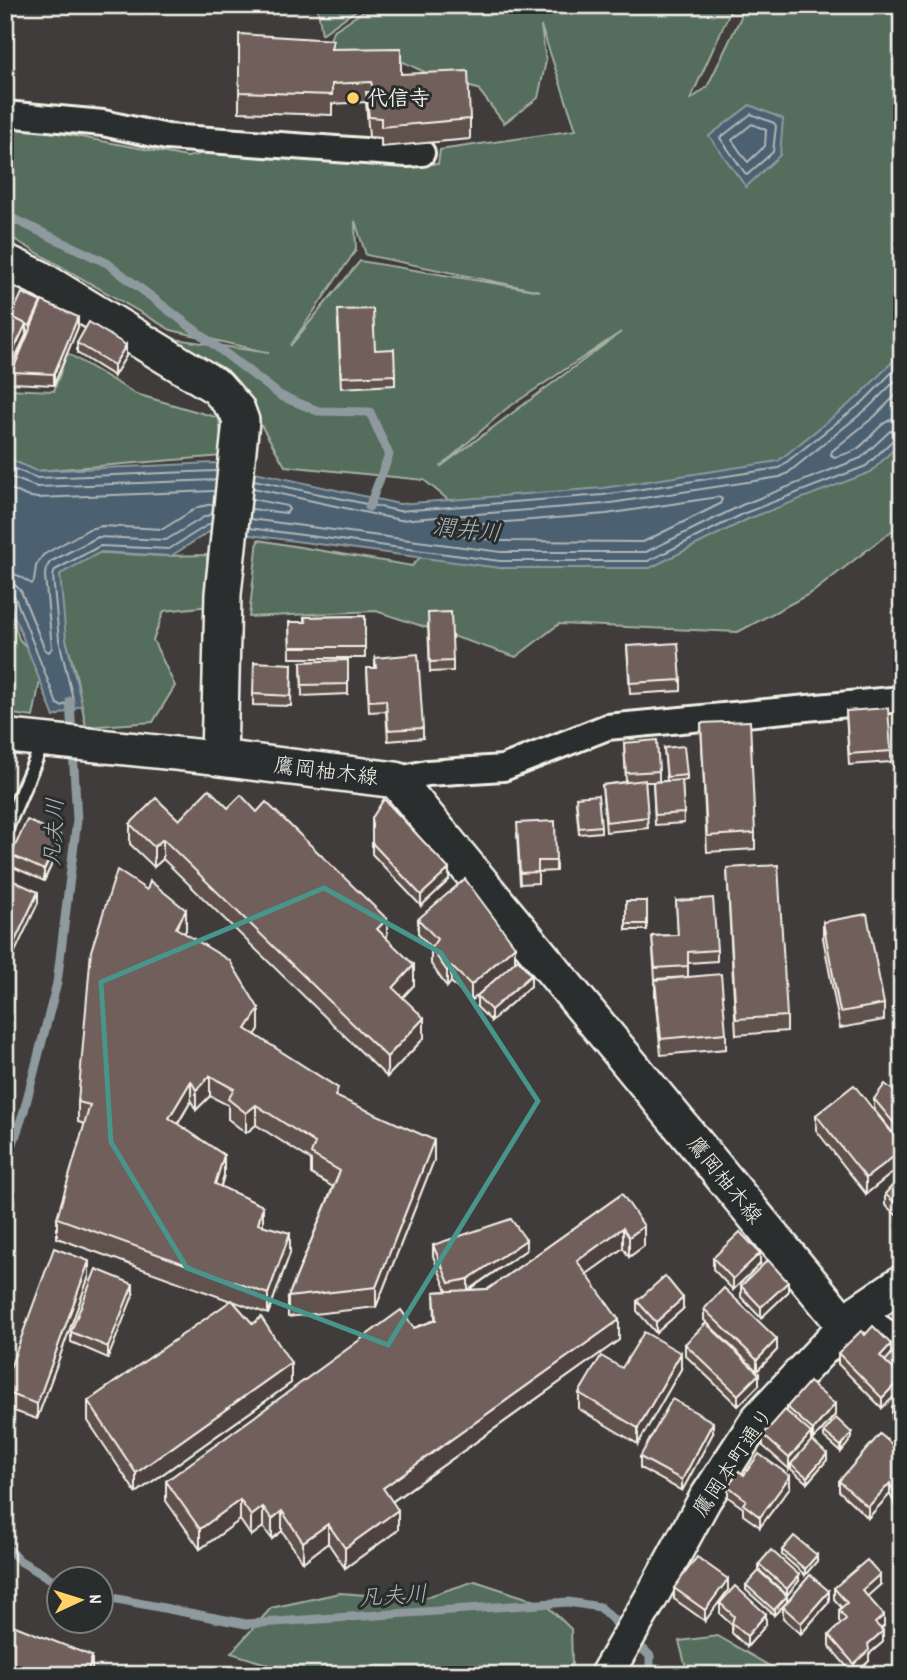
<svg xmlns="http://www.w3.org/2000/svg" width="907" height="1680" font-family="Dekko,'Klee One',sans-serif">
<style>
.green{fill:#546d5b;stroke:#a4afa2;stroke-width:2;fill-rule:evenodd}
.water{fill:#4b606f;stroke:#8f9a9f;stroke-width:2}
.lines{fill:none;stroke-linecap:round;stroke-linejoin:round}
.shore{stroke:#b0b7b8;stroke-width:2}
.stream{stroke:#8f9a9f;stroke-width:9}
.service-casing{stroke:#f4f1e8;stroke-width:18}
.minor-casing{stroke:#f4f1e8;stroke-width:30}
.tertiary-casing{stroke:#f4f1e8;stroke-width:37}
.secondary-casing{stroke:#f4f1e8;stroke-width:40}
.service{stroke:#2a2d2e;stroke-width:12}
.minor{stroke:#2a2d2e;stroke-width:24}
.tertiary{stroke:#2a2d2e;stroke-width:32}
.secondary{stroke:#2a2d2e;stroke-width:35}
.wall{fill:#60514d;stroke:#f4f1e8;stroke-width:2}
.shaded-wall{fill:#4e423f;stroke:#f4f1e8;stroke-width:2}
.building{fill:#705e5a;stroke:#f4f1e8;stroke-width:2}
.marked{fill:none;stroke:#48958c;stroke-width:5;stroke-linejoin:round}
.poi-dot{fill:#ffd166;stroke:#2a2d2e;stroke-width:2.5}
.labels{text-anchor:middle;stroke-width:6;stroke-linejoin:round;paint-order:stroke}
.poi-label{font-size:21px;font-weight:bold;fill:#f4f1e8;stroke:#2a2d2e;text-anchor:start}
.street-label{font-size:21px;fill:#f4f1e8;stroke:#2a2d2e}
.water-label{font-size:23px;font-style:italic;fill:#b0b7b8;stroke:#2a2d2e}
</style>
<rect width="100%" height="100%" fill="#3f3c3b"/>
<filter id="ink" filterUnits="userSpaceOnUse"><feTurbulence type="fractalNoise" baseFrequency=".0143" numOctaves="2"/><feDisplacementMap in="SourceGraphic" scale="14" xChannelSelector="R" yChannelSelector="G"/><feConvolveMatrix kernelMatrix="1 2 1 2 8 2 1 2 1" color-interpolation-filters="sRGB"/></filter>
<g filter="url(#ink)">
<g class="green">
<path d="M 317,5 L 363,5 L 322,34 Z"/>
<path d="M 373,5 L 453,5 L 469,11 L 487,9 L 471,5 L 733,5 L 690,100 L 707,87 L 741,17 L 737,5 L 902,5 L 902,523 L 813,592 L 738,632 L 559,624 L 516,657 L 376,611 L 249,617 L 258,540 L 412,566 L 463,512 L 424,480 L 285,466 L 248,403 L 162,337 L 269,353 L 171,330 L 5,234 L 5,123 L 187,157 L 220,150 L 353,163 L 438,164 L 440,150 L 576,130 L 541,26 L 546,61 L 538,98 L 504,123 L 478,89 L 442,80 L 401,61 L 327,49 L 333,31 ZM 355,221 L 366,255 L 540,291 L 360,261 L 290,346 L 356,250 ZM 621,332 L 440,467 L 506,409 Z"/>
<path d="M 67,353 L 136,394 L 219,418 L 223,456 L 36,471 L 5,457 L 5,389 L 54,391 Z"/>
<path d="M 90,552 L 163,556 L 207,555 L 210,606 L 164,611 L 153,640 L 175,686 L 153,722 L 86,727 L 76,675 L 60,619 L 60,574 Z"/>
<path d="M 5,592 L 19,639 L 43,665 L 33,717 L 5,713 Z"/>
<path d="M 475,1581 L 545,1604 L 571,1629 L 572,1664 L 560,1675 L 423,1675 L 380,1666 L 329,1674 L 286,1670 L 231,1653 L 271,1608 L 340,1593 L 420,1599 Z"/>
<path d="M 718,1636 L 785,1675 L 688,1675 L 679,1641 Z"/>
</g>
<g class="water">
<path d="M 750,105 L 783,119 L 780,155 L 746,187 L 709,136 Z"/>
<path d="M 902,352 L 902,441 L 871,472 L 748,519 L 650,568 L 500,568 L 212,530 L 171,556 L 101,552 L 60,574 L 66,639 L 82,705 L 54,717 L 5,592 L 5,457 L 36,471 L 214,463 L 399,504 L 603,488 L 778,461 L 858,397 Z"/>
</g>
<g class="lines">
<g class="shore">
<path d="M 751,114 L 774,123 L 776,126 L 773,152 L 747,175 L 745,173 L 720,138 Z"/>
<path d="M 752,124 L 766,130 L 765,146 L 748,162 L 746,160 L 732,140 Z"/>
<path d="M 902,389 L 875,416 L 832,451 L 831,455 L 835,457 C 842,455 851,453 857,449 C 873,438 880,418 902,417"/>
<path d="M 5,465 L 37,478 L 216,471"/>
<path d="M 5,475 L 37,487 L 216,480"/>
<path d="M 254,480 L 399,511 L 603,495 L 779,468 L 863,402 L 902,362"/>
<path d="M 5,486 L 26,496 L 37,498 L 214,491"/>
<path d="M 253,488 L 400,520 L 604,504 L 780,477 L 788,473 L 868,408 L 902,374"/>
<path d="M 718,497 L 722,499 L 720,504 L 643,542 L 502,541 L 444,534 L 441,531 L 444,527 L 606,514 Z"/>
<path d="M 251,509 L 286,513 L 289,510 L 287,506 L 252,499"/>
<path d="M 250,519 L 501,552 L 646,552 L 742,505 L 861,458 L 890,431 L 902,428"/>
<path d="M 249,528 L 500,561 L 648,561 L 745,513 L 866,466 L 894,439 L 902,437"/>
<path d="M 5,573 L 17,575 L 32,584 L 34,581 L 36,566 L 43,555 L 89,529 L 102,526 L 163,529 L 198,507 L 213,504"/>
<path d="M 5,584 L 15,585 L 21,591 L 45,650 L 49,652 L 52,648 L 45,576 L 46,569 L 50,562 L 98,537 L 166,540 L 204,517 L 212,514"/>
<path d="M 5,592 L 11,593 L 15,597 L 57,704 L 61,706 L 71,702 L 73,699 L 59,640 L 53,576 L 55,570 L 100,546 L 169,549 L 211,523"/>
</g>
<g class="stream">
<path d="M 5,215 L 107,263 L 281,396 L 318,411 L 370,412 L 389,455 L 369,507"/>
<path d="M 70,701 L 72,736"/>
<path d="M 5,1167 L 24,1111 L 57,983 L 77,820 L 73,750"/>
<path d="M 5,1545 L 20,1561 L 60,1584"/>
<path d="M 102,1596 L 246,1624 L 568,1602 L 600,1607 L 650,1656 L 650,1675"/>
</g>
<g class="service-casing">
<path id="service" d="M 5,831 L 44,740"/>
</g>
<g class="minor-casing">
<g id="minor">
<path d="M 5,114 L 103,123 L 167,137 L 407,154 L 422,153"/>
<path d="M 396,780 L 427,773 L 503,768 L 607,727 L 902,699"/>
<path d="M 859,1312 L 902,1344"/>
</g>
</g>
<g class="tertiary-casing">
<g id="tertiary">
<path d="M 5,736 L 219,758"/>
<path d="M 606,1675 L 651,1598 L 705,1499 L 758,1418 L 845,1325"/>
</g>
</g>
<g class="secondary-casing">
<path id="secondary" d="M 5,262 L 37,277 L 217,387 L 237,410 L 241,421 L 223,594 L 219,758 L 396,780 L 845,1325 L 859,1312 L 902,1283"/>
</g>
<use href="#service" class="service"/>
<use href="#minor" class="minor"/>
<use href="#tertiary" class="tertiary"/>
<use href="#secondary" class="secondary"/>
</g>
<g class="wall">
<path d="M 239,34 L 333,49 L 401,74 L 470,119 L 470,139 L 381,147 L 381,138 L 369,137 L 366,102 L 332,104 L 332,115 L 239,112 Z"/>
<path d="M 41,302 L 78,327 L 54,385 L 12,383 L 12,372 L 29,331 L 26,330 L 26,335 L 5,379 L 5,320 Z"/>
<path d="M 338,321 L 375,350 L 395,375 L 395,385 L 341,388 Z"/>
<path d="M 77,343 L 126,356 L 114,376 L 77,353 Z"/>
<path d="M 365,616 L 365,658 L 290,658 L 289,622 L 304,622 L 304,617 Z"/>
<path d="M 428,624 L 453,661 L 453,671 L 430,672 Z"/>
<path d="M 627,646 L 681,680 L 681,691 L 630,694 Z"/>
<path d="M 375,658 L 423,728 L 423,738 L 388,741 L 386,711 L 369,712 L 367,668 L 375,668 Z"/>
<path d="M 348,660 L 348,694 L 302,696 L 301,662 Z"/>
<path d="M 292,664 L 291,706 L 253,705 L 253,694 Z"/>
<path d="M 846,711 L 891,751 L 891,762 L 849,765 Z"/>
<path d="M 701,723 L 755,833 L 755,849 L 707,852 Z"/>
<path d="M 624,743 L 659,771 L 659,782 L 645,782 L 648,828 L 606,832 L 602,785 L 626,782 Z"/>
<path d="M 664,748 L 687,775 L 687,780 L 682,781 L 684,823 L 655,825 L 653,782 L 667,781 Z"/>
<path d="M 576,802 L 601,826 L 601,832 L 579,834 Z"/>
<path d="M 228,808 L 387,939 L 414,985 L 403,997 L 424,1038 L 387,1077 L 163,859 L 154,867 L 130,844 L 130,824 L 179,820 Z"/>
<path d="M 372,818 L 449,880 L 421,906 L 372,854 Z"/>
<path d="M 517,834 L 556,861 L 556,871 L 538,872 L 538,883 L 520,884 Z"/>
<path d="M 60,846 L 44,881 L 11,866 L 11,855 Z"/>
<path d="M 727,868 L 787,1016 L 787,1031 L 736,1035 Z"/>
<rect x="626" y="901" width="21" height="29"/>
<path d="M 676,901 L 717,950 L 717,961 L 688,963 L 688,977 L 726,1033 L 726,1049 L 661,1055 L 655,996 L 655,980 L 688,977 L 655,979 L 652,936 L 678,935 Z"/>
<path d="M 418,919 L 515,961 L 531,986 L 491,1021 L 477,1007 L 477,996 L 487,987 L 471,1001 L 451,982 L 447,987 L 431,964 L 431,948 L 418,934 Z"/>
<path d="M 823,922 L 884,1004 L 884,1020 L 840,1028 L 823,938 Z"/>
<path d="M 186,930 L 184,933 L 259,1029 L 255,1035 L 338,1098 L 434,1160 L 376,1307 L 288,1317 L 288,1297 L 333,1187 L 311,1174 L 311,1160 L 256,1125 L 246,1133 L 228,1119 L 228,1105 L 210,1096 L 196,1110 L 191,1101 L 178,1124 L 224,1175 L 221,1186 L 263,1225 L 290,1253 L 268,1314 L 233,1301 L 291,1383 L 136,1493 L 88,1421 L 88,1401 L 231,1301 L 57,1238 L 57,1218 L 85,1124 L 78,1122 L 78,1102 Z"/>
<path d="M 902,1049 L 902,1072 L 900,1071 L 900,1051 Z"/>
<path d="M 902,1097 L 902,1144 L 875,1111 L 902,1146 L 902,1165 L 866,1194 L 816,1130 L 816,1115 L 874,1110 L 874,1099 Z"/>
<path d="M 902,1175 L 902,1220 L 885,1205 L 885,1194 Z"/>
<path d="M 622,1194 L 644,1246 L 629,1257 L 623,1248 L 586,1274 L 619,1340 L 392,1502 L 398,1530 L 345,1568 L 328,1543 L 303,1562 L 282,1531 L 272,1539 L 263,1527 L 251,1536 L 240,1520 L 200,1549 L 166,1501 L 166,1481 L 414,1328 L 435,1320 L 434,1292 L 447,1291 L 433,1256 L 433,1245 L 526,1250 L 469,1290 L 488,1289 Z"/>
<path d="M 713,1258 L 760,1264 L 733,1290 L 713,1269 Z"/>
<path d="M 89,1276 L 37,1419 L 5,1408 L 5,1382 Z"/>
<path d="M 741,1286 L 788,1292 L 761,1318 L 741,1297 Z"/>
<path d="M 133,1295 L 108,1358 L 71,1342 L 71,1332 Z"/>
<path d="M 637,1301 L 683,1309 L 656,1333 L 637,1311 Z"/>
<path d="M 704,1309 L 777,1350 L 757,1371 L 704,1320 Z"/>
<path d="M 865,1335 L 891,1354 L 902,1354 L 902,1389 L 882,1408 L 838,1364 L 838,1353 Z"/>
<path d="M 685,1344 L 759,1385 L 738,1406 L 685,1355 Z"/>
<path d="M 681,1369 L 638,1444 L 579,1409 L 579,1393 Z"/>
<path d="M 902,1397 L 902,1427 L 892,1418 L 892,1407 Z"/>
<path d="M 787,1407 L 835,1415 L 813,1440 L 811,1439 L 811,1442 L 827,1460 L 807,1483 L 791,1469 L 791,1466 L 789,1469 L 763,1446 L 763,1435 L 787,1412 Z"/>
<path d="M 824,1432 L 852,1438 L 841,1452 L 824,1437 Z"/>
<path d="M 713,1433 L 682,1491 L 640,1468 L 640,1457 Z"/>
<path d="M 902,1453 L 902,1494 L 894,1503 L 890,1494 L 868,1518 L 839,1491 L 839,1481 Z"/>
<path d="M 744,1475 L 790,1487 L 760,1527 L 743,1515 L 743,1508 L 728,1497 L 728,1486 Z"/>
<path d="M 782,1550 L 817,1561 L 805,1575 L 782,1555 Z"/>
<path d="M 759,1564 L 799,1581 L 787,1595 L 759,1570 Z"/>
<path d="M 746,1585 L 787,1602 L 774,1615 L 746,1590 Z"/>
<path d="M 880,1585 L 867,1596 L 884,1626 L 881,1629 L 883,1642 L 869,1654 L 869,1661 L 854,1675 L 829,1646 L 829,1635 L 841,1624 L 839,1621 L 839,1610 L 842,1608 L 834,1599 L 834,1588 Z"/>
<path d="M 674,1588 L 728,1590 L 705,1621 L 674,1599 Z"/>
<path d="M 829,1602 L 801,1634 L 783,1618 L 783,1607 Z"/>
<path d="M 720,1603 L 766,1625 L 747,1647 L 732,1633 L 732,1625 L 720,1614 Z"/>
</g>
<g class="shaded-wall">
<path d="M 7,285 L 7,301 L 5,304 L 5,289 Z"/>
<path d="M 78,317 L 78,327 L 54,385 L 54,374 Z"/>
<path d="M 26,324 L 26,335 L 5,379 L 5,368 Z"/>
<path d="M 126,345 L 126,356 L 114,376 L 114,365 Z"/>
<path d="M 60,835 L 60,846 L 44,881 L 44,870 Z"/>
<path d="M 163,839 L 163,859 L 154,867 L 154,847 Z"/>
<path d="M 449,869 L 449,880 L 421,906 L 421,895 Z"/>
<path d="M 38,892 L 38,903 L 6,971 L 6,960 Z"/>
<path d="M 186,910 L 186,930 L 176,948 L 176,928 Z"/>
<path d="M 387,919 L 387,939 L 377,929 Z"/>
<path d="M 515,946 L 515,962 L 471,1001 L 471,985 Z"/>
<path d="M 414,965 L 414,985 L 393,1008 L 393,988 Z"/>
<path d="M 451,966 L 451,982 L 447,987 L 447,971 Z"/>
<path d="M 531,975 L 531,986 L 491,1021 L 491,1010 Z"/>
<path d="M 259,1009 L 259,1029 L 246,1049 L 246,1029 Z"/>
<path d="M 424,1018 L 424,1038 L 387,1077 L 387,1057 Z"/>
<path d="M 210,1076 L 210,1096 L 196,1110 L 196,1090 Z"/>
<path d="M 191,1081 L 191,1101 L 169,1138 L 169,1118 Z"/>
<path d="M 256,1105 L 256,1125 L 246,1133 L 246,1113 Z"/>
<path d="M 434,1140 L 434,1160 L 376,1307 L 376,1287 Z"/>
<path d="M 902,1150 L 902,1165 L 866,1194 L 866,1178 Z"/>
<path d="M 224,1155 L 224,1175 L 215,1204 L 215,1184 Z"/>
<path d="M 263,1206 L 263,1226 L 258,1224 Z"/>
<path d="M 644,1226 L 644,1246 L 629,1257 L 629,1237 Z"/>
<path d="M 623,1228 L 623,1248 L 577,1281 L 577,1261 Z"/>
<path d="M 290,1233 L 290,1253 L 268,1314 L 268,1294 Z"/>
<path d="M 526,1240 L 526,1250 L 468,1290 L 468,1279 Z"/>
<path d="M 760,1253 L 760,1264 L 733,1290 L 733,1279 Z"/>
<path d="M 89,1261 L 89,1276 L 37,1419 L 37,1404 Z"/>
<path d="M 788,1282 L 788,1292 L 761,1318 L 761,1307 Z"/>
<path d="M 133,1284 L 133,1295 L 108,1358 L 108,1347 Z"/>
<path d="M 683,1298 L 683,1309 L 656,1333 L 656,1322 Z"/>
<path d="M 619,1320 L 619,1340 L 383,1508 L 383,1488 Z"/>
<path d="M 777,1339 L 777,1350 L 757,1371 L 757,1360 Z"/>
<path d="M 891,1344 L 891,1355 L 880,1367 L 880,1356 Z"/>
<path d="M 681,1353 L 681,1369 L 638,1444 L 638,1428 Z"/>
<path d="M 291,1363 L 291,1383 L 136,1493 L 136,1473 Z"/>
<path d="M 759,1374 L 759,1385 L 738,1406 L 738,1395 Z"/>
<path d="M 902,1378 L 902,1389 L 882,1408 L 882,1398 Z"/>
<path d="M 835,1404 L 835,1415 L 813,1440 L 813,1430 Z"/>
<path d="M 713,1422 L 713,1433 L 682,1491 L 682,1480 Z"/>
<path d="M 811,1433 L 811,1444 L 791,1464 L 791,1466 L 789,1469 L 789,1458 Z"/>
<path d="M 852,1433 L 852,1438 L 841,1452 L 841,1446 Z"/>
<path d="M 827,1454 L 827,1460 L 807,1483 L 807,1477 Z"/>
<path d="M 790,1476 L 790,1487 L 760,1527 L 760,1517 Z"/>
<path d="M 890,1483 L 890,1494 L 868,1518 L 868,1507 Z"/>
<path d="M 902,1483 L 902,1494 L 894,1503 L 894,1492 Z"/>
<path d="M 240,1500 L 240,1520 L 200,1549 L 200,1529 Z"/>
<path d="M 263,1507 L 263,1527 L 251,1536 L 251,1516 Z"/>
<path d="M 398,1510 L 398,1530 L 345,1568 L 345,1548 Z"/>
<path d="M 282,1511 L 282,1531 L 272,1539 L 272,1519 Z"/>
<path d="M 328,1524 L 328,1543 L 303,1562 L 303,1542 Z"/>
<path d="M 817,1555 L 817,1561 L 805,1575 L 805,1569 Z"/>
<path d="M 880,1574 L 880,1585 L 862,1601 L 862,1590 Z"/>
<path d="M 799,1575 L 799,1581 L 787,1595 L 787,1589 Z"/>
<path d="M 728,1579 L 728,1590 L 705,1621 L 705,1610 Z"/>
<path d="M 829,1591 L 829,1602 L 801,1634 L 801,1623 Z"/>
<path d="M 787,1596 L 787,1602 L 774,1615 L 774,1610 Z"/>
<path d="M 766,1614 L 766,1625 L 747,1647 L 747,1636 Z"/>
<path d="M 884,1615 L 884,1626 L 875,1634 L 875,1623 Z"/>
<path d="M 883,1631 L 883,1642 L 869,1654 L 869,1661 L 854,1675 L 854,1664 L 868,1644 Z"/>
<path d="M 92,1656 L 92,1675 L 87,1675 Z"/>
</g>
<g class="building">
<path d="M 239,34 L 333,40 L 331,49 L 401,48 L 401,74 L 468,71 L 470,119 L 381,127 L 381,118 L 369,117 L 366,92 L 374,92 L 371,82 L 332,84 L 332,95 L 239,92 Z"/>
<path d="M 22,293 L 41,302 L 30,326 L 11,317 Z"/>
<path d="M 42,301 L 78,317 L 54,374 L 12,372 Z"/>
<path d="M 373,309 L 375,350 L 394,349 L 395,375 L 341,377 L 338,310 Z"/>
<path d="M 8,315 L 26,324 L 5,368 L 5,320 Z"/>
<path d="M 89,322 L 126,345 L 114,365 L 77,343 Z"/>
<path d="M 451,612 L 453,661 L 430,662 L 428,613 Z"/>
<path d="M 365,616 L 365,647 L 290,647 L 289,622 L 306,622 L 304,617 Z"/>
<path d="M 678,643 L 681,680 L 630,683 L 627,646 Z"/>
<path d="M 418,654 L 423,728 L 388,730 L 386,700 L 369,701 L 367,668 L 376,668 L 375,658 Z"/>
<path d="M 348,660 L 348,684 L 302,685 L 301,662 Z"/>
<path d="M 254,662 L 292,664 L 291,696 L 253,694 Z"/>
<path d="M 888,708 L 891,751 L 849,754 L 846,711 Z"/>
<path d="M 750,721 L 755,833 L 707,836 L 701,723 Z"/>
<path d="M 657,740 L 659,771 L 626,773 L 624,743 Z"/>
<path d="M 684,746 L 687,775 L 667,777 L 664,748 Z"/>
<path d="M 645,780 L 648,817 L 606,822 L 602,785 Z"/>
<path d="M 682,780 L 684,813 L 655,815 L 653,782 Z"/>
<path d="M 209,789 L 228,808 L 241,795 L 257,812 L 266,802 L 387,919 L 377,929 L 414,965 L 393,988 L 424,1018 L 387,1057 L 163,839 L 154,847 L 130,824 L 156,798 L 179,820 Z"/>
<path d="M 598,795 L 601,826 L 579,828 L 576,797 Z"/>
<path d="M 384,799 L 449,869 L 421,895 L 372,843 L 372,818 Z"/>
<path d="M 27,820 L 60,835 L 44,870 L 11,855 Z"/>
<path d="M 555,821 L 556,861 L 538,861 L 538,872 L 520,873 L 517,823 Z"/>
<path d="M 778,865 L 787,1016 L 736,1019 L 727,868 Z"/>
<path d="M 117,870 L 147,890 L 150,881 L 186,910 L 176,928 L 230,961 L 259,1009 L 246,1029 L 338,1088 L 335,1096 L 434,1140 L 376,1287 L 288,1297 L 340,1171 L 311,1154 L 315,1143 L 256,1105 L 246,1113 L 228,1099 L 234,1089 L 210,1076 L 196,1090 L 191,1081 L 169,1118 L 224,1155 L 215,1184 L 263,1206 L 258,1224 L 290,1233 L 268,1294 L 57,1218 L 90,1105 L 78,1102 L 91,951 Z"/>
<path d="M 5,877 L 38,892 L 6,960 L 5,960 Z"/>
<path d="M 465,879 L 515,946 L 471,985 L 451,966 L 447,971 L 431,948 L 437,939 L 418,919 Z"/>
<path d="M 713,898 L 717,950 L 688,952 L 688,966 L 655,968 L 652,936 L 678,935 L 676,901 Z"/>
<rect x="626" y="901" width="21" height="23"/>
<path d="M 867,914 L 884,1004 L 840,1012 L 823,922 Z"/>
<path d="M 518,959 L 531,975 L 491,1010 L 477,996 Z"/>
<path d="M 721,974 L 726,1033 L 661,1039 L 655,980 Z"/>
<path d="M 885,1084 L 902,1097 L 902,1133 L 874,1099 Z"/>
<path d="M 854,1085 L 902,1146 L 902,1150 L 866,1178 L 816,1115 Z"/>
<path d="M 902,1175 L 902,1209 L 885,1194 Z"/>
<path d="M 622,1194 L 644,1226 L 629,1237 L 623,1228 L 577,1261 L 619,1320 L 383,1488 L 398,1510 L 345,1548 L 328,1524 L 303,1542 L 282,1511 L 272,1519 L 263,1507 L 251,1516 L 240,1500 L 200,1529 L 166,1481 L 401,1310 L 414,1328 L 436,1320 L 434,1292 L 488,1289 Z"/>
<path d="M 511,1219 L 526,1240 L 468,1279 L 449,1283 L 433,1245 Z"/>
<path d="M 740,1232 L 760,1253 L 733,1279 L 713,1258 Z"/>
<path d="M 54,1248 L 89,1261 L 37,1404 L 5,1392 L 5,1382 Z"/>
<path d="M 768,1260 L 788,1282 L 761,1307 L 741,1286 Z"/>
<path d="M 96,1269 L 133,1284 L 108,1347 L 71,1332 Z"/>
<path d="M 665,1276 L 683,1298 L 656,1322 L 637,1301 Z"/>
<path d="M 724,1288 L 777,1339 L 757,1360 L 704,1309 Z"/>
<path d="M 232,1300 L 253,1324 L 261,1317 L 291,1363 L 136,1473 L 88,1401 Z"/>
<path d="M 706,1323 L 759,1374 L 738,1395 L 685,1344 Z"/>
<path d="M 873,1326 L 891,1344 L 880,1356 L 902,1377 L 882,1398 L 838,1353 L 861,1331 L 865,1335 Z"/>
<path d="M 644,1332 L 681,1353 L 638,1428 L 579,1393 L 601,1356 L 622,1368 Z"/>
<path d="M 896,1349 L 902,1354 L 902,1377 L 885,1361 Z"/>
<path d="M 809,1382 L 835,1404 L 813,1430 L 787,1407 Z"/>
<path d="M 902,1397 L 902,1416 L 892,1407 Z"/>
<path d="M 672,1399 L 713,1422 L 682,1480 L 640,1457 Z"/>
<path d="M 785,1410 L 811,1433 L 789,1458 L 763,1435 Z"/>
<path d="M 836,1418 L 852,1433 L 841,1446 L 824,1432 Z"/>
<path d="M 880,1434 L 902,1453 L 902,1483 L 894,1492 L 890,1483 L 868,1507 L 839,1481 Z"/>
<path d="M 812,1440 L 827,1454 L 807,1477 L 791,1464 Z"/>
<path d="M 759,1454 L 790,1476 L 760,1517 L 743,1504 L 746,1500 L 728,1486 L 739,1471 L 744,1475 Z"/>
<path d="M 794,1536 L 817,1555 L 805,1569 L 782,1550 Z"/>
<path d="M 771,1550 L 799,1575 L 787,1589 L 759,1564 Z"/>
<path d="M 697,1557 L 728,1579 L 705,1610 L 674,1588 Z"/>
<path d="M 867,1560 L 880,1574 L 862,1590 L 884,1615 L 875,1623 L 883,1631 L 868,1644 L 869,1650 L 854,1664 L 829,1635 L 846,1619 L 839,1610 L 847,1603 L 834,1588 Z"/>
<path d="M 759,1571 L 787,1596 L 774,1610 L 746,1585 Z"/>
<path d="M 810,1575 L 829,1591 L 801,1623 L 783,1607 Z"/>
<path d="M 735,1586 L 766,1614 L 747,1636 L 732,1623 L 734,1616 L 720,1603 Z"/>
<path d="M 5,1622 L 92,1656 L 87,1675 L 5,1675 Z"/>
</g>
</g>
<path class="marked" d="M 324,888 L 441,953 L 538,1101 L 388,1345 L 187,1268 L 111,1142 L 101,982 Z"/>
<circle class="poi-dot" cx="353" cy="98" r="7"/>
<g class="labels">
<g class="poi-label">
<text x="367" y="105">代信寺</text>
</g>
<g class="street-label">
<text transform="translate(326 771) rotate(7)" y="7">鷹岡柚木線</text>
<text transform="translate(725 1180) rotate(51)" y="7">鷹岡柚木線</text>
<text transform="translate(733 1462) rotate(-56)" y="7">鷹岡本町通り</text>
</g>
<g class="water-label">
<text transform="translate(467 529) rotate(6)" y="8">潤井川</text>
<text transform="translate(53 832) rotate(-87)" y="8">凡夫川</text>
<text transform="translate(393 1595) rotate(-4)" y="8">凡夫川</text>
</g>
</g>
<rect width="907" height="1680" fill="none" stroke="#2a2d2e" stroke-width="28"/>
<rect x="14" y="14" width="879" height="1652" fill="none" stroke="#f4f1e8" stroke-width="2.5" filter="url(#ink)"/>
<g transform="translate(80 1600) rotate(86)"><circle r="33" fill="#2a2d2e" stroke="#7b7b78" stroke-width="2"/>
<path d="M0-5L12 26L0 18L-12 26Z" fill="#ffd166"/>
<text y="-10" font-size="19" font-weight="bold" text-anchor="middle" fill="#f4f1e8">N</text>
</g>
</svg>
